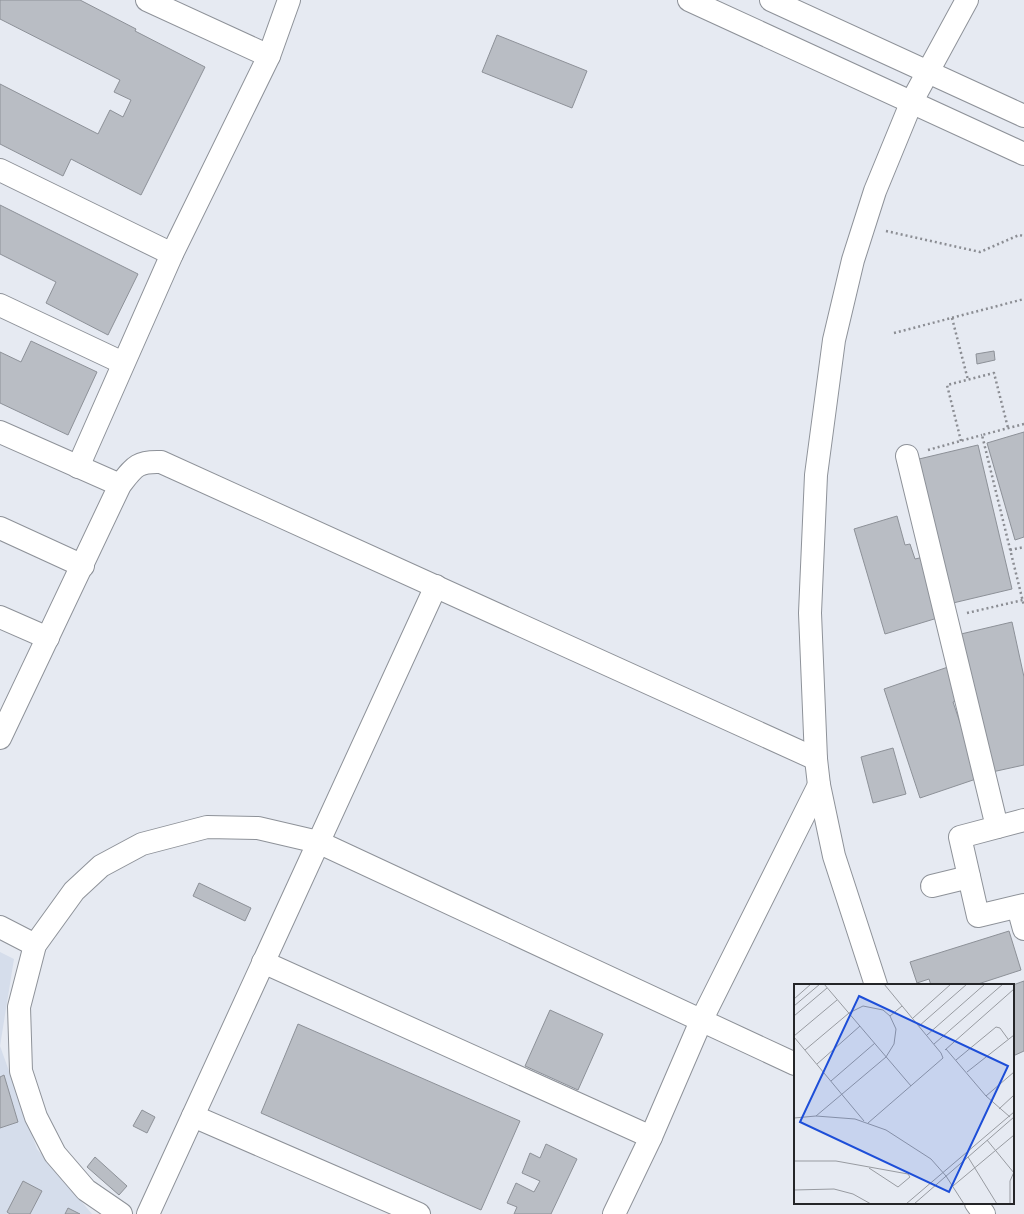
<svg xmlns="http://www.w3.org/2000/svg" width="1024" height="1214" font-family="'Fira Sans Condensed',sans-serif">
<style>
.built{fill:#d5ddeb}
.building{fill:#b9bdc4;stroke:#8d9198}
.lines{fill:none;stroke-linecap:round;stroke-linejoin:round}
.minor-casing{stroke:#8e9299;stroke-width:24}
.path{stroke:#8b8d93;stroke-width:2.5;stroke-dasharray:2 3;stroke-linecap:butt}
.minor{stroke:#fff;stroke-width:22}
.inset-road{fill:none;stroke:#989ba1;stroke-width:1}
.view{fill:#1d4ed8;fill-opacity:0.15;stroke:#1d4ed8;stroke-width:2}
.inset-edge{fill:none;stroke:#242528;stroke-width:2}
</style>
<rect width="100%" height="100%" fill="#e6eaf2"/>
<path class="built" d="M 0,952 L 14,959 L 0,1046 L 37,1149 L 92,1214 L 0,1214 Z"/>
<g class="building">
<path d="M 0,0 L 80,0 L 136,29 L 135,31 L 205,67 L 141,195 L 71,159 L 63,176 L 0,144 L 0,84 L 98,134 L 110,110 L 123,117 L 131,100 L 114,92 L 120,80 L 0,19 Z"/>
<path d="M 497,35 L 587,71 L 572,108 L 482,72 Z"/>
<path d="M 0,205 L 138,274 L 108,335 L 46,303 L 56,282 L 0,254 Z"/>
<path d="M 31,341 L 97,372 L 68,435 L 0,403 L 0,352 L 21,362 Z"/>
<path d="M 994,351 L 995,360 L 977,364 L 976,354 Z"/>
<path d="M 1024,432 L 1024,537 L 1015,540 L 987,443 Z"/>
<path d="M 978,445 L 1012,589 L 953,603 L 919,459 Z"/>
<path d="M 897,516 L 905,545 L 910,544 L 915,559 L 928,556 L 944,616 L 885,634 L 854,529 Z"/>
<path d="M 1012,622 L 1024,677 L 1024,765 L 992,772 L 961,634 Z"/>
<path d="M 948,667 L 959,700 L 953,702 L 979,778 L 920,798 L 884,689 Z"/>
<path d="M 893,748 L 906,794 L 873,803 L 861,757 Z"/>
<path d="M 199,883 L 251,908 L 245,921 L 193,896 Z"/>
<path d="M 1009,931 L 1021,970 L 975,985 L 931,985 L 929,979 L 917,983 L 910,962 Z"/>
<path d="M 1024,981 L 1024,1051 L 1013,1056 L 1013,985 Z"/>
<path d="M 550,1010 L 603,1034 L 578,1090 L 525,1066 Z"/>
<path d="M 298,1024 L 520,1121 L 481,1210 L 261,1113 Z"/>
<path d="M 4,1075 L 18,1122 L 0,1128 L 0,1077 Z"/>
<path d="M 142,1110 L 155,1117 L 147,1133 L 133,1126 Z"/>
<path d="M 546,1144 L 577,1159 L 551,1214 L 514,1214 L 517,1207 L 507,1203 L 516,1183 L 534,1192 L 540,1181 L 522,1173 L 530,1153 L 540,1158 Z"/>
<path d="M 95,1157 L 127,1186 L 119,1195 L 87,1167 Z"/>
<path d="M 23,1181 L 42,1191 L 30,1214 L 10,1214 L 7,1212 Z"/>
<path d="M 68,1208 L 80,1214 L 65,1214 Z"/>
</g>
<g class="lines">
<g class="minor-casing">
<g id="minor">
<path d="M 147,0 L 269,56"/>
<path d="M 689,0 L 1024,154"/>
<path d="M 771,0 L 1024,116"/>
<path d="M 0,170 L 172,254"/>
<path d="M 0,305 L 123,363"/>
<path d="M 0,432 L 120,485"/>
<path d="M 907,456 L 997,827"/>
<path d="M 78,467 L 172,254 L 269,56 L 289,0"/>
<path d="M 0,528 L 83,566"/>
<path d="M 0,617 L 48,638"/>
<path d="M 0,738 L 120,485 C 134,467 137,461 161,462 L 816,759"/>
<path d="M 1024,820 L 960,837 L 978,916 L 1024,905"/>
<path d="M 932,886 L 969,877"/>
<path d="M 1018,907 L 1024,929"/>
<path d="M 0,927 L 35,945"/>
<path d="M 263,962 L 651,1137"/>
<path d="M 876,985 L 834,856 L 819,785 L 816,759 L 810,613 L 816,475 L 834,340 L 853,260 L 875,191 L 912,101 L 967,0"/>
<path d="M 193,1116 L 419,1214"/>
<path d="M 976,1203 L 984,1214"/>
<path d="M 121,1214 L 86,1190 L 55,1154 L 36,1117 L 21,1071 L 19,1007 L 35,945 L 74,891 L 101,866 L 142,844 L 207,827 L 258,828 L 318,842 L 795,1064"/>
<path d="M 148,1214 L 436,586"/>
<path d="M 614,1214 L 651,1137 L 701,1021 L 819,785"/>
</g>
</g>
<g class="path">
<path d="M 886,231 L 980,252 L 1019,235 L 1024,236"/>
<path d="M 952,318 L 968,380"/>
<path d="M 894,333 L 1024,299"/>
<path d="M 1024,424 L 982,435 L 1024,606"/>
<path d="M 961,441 L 947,385 L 994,373 L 1008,428"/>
<path d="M 928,450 L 982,435"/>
<path d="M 1010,550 L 1024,547"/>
<path d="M 967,613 L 1023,600"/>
</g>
<use href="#minor" class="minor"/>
</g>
<g transform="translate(794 984)">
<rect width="220" height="220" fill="#e6eaf2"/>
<path class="inset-road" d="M 30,0 L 117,102M 0,15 L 17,0M 0,22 L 26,0M 0,32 L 33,4M 96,32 L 108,22M 119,34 L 157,0M 125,42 L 173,0M 133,51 L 191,0M 0,52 L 43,16M 0,53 L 70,137M 140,60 L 209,0M 152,65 L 192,112 L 216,133M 11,66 L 55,29 L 69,22 L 89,26 L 96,32 L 102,45 L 100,60 L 92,73 L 22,132M 151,66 L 220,5M 162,76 L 202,43 L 206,44 L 214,55M 23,80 L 66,42M 173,88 L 220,51M 37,97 L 81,59M 192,112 L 220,88M 205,125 L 220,111M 0,134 L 22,132 L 61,135 L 92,146 L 137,175 L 152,192 L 170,220M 74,139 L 149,74 L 147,69 L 90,0M 193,156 L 220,189M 174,173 L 203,220M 0,177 L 42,177 L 114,190 L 116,193 L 104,203 L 75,184M 159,202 L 220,151M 0,206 L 40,205 L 59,210 L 77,220M 112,220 L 220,128M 120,220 L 220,133M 216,220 L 216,197 L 220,188"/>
<path class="view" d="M 65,12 L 214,82 L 155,208 L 6,138 Z"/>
<rect width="220" height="220" class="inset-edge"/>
</g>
</svg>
